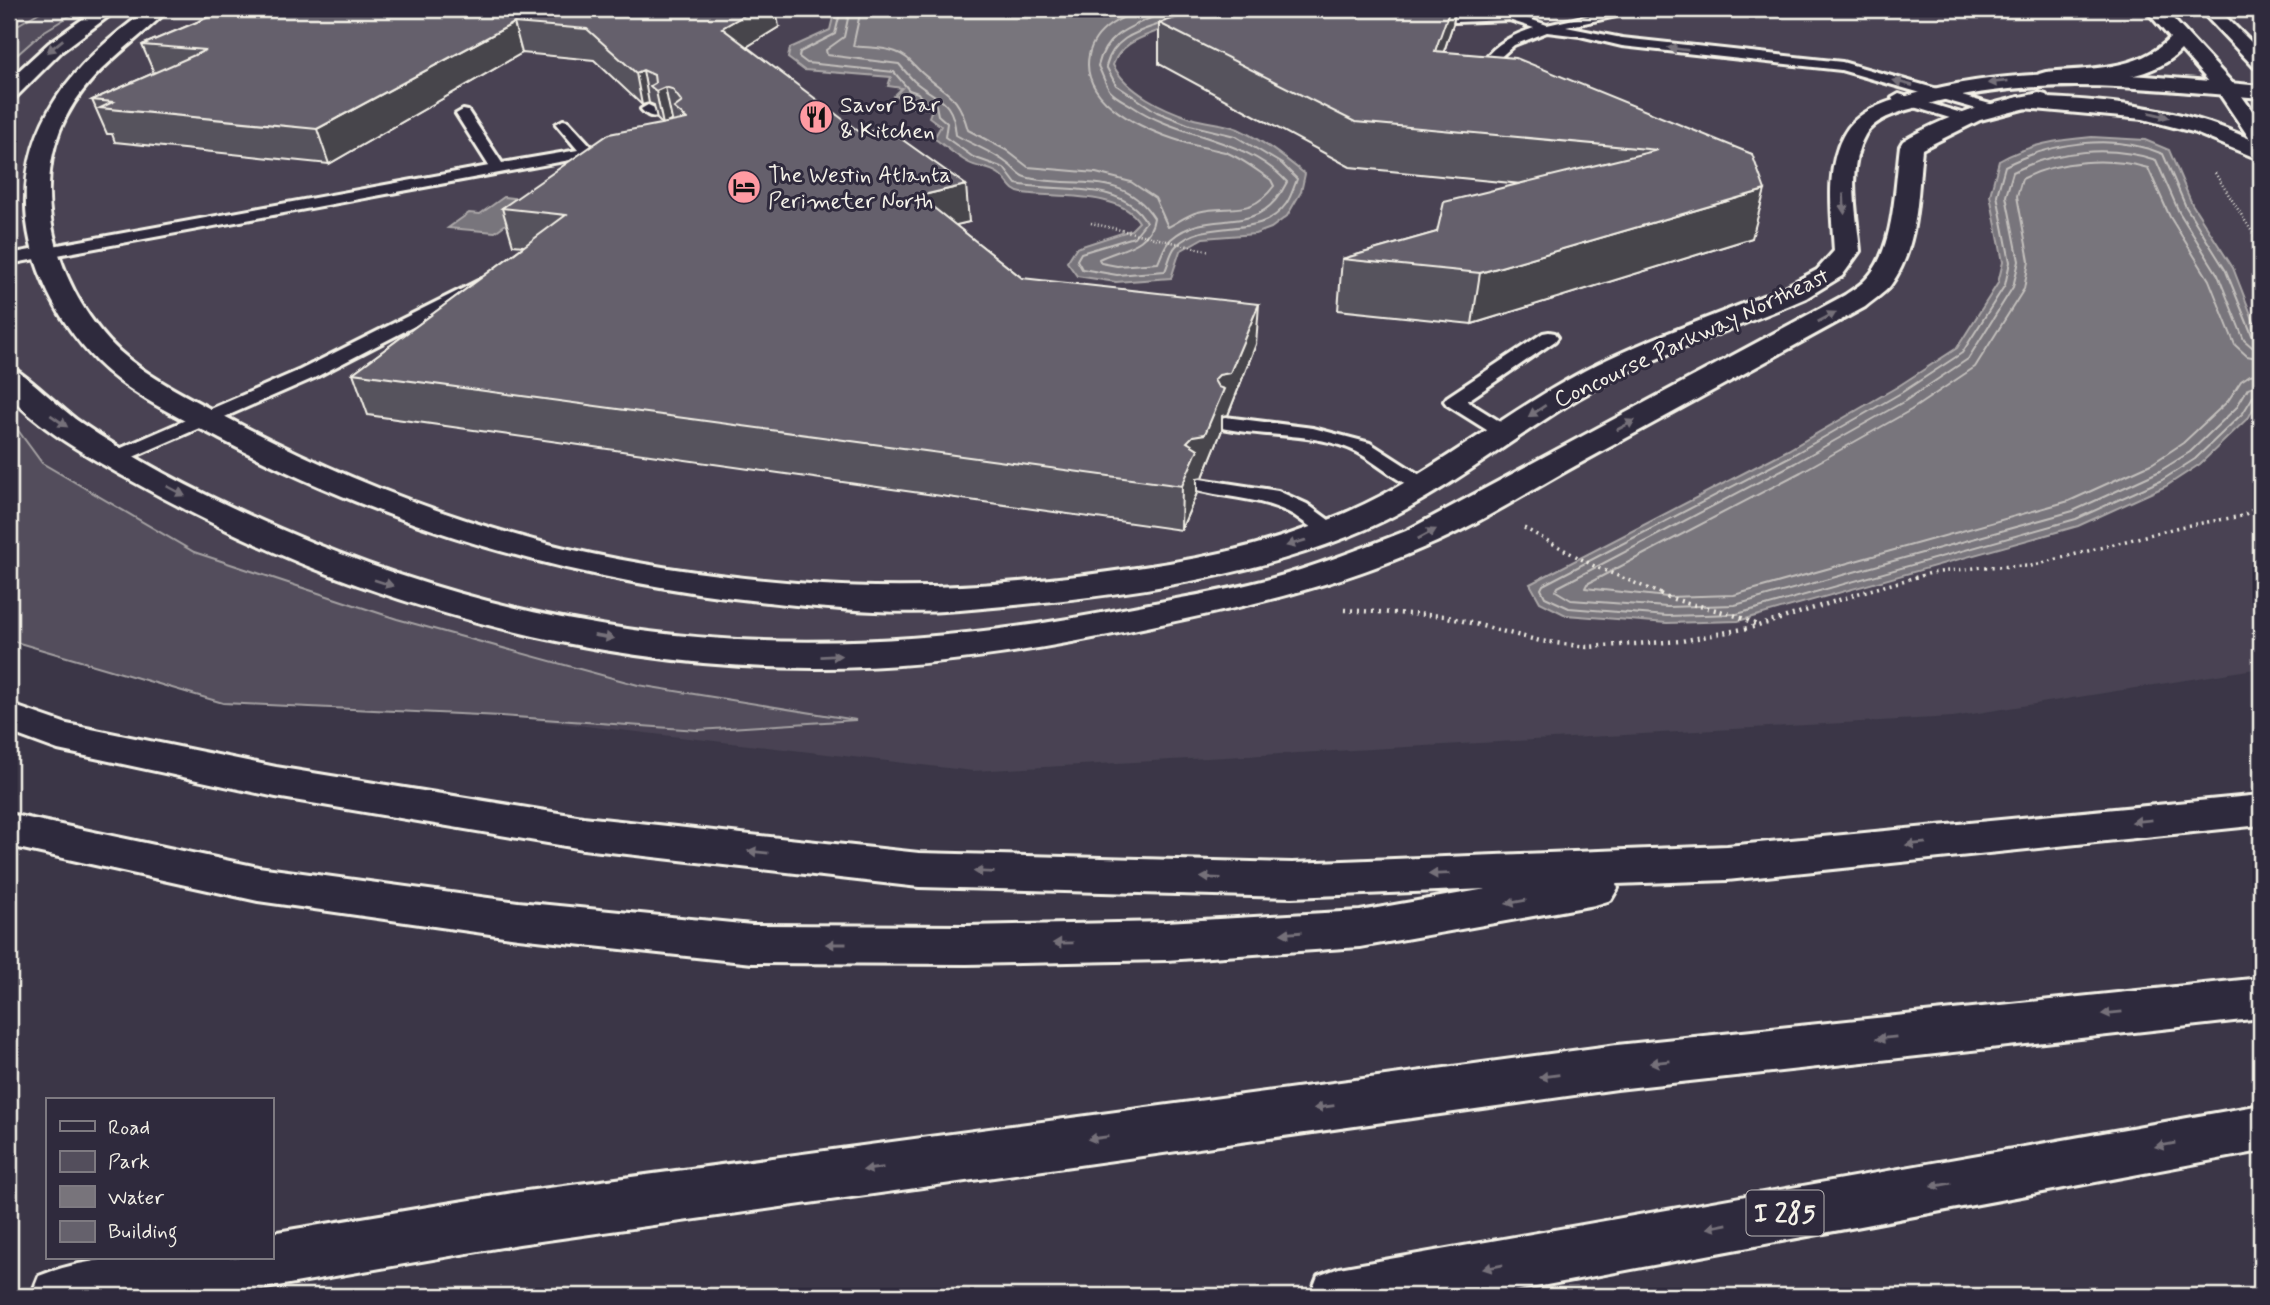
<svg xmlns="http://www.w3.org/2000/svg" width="2270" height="1305" font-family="Mynerve,sans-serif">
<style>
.built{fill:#484352}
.green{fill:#534e5c;stroke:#a4a0a2;stroke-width:2}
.water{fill:#78747b;stroke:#aaa6a7;stroke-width:2}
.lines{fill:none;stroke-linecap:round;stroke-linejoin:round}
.shore{stroke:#c2bfbc;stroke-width:2}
.lane-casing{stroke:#f4f1e8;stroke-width:6}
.street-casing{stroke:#f4f1e8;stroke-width:6}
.secondary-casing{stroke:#f4f1e8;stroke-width:6}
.highway-casing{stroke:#f4f1e8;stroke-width:6}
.path-far2{stroke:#f4f1e8;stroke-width:2.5;stroke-dasharray:1 2.5;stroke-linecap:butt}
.path-far1{stroke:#f4f1e8;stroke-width:3.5;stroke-dasharray:2 4.5;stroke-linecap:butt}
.path{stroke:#f4f1e8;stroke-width:4.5;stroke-dasharray:2 5;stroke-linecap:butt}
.lane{fill:#2f2a3d;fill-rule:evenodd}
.street{fill:#2f2a3d;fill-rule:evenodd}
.secondary{fill:#2f2a3d;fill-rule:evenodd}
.highway{fill:#2f2a3d;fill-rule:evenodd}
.wall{fill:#57535d;stroke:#f4f1e8;stroke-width:2}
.shaded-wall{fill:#47444c;stroke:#f4f1e8;stroke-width:2}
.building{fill:#65616c;stroke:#f4f1e8;stroke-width:2}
.oneway{fill:#747079}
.labels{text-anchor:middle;stroke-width:6;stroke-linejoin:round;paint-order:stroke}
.far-poi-label{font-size:23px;fill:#f4f1e8;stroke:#2f2a3d;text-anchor:start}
.far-street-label{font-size:23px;fill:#f4f1e8;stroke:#2f2a3d}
.shield{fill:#2f2a3d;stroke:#b9b5b5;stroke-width:2}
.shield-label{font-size:26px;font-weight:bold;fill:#f4f1e8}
</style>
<rect width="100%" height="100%" fill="#3b3647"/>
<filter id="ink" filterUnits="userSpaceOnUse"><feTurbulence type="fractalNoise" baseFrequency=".0143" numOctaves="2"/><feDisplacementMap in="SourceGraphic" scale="14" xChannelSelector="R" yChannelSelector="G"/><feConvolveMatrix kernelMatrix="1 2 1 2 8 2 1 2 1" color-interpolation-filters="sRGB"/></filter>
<g filter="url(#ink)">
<path class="built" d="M 24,9 L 2261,9 L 2261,668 L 1953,717 L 973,771 L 431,708 L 9,586 L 9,16 Z"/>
<g class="green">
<path d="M 45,9 L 81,9 L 43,32 L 9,62 L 9,30 Z"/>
<path d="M 9,418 L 42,463 L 194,552 L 397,619 L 638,685 L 856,720 L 698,730 L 501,716 L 223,703 L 9,640 Z"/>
</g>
<g class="water">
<path d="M 835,9 L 1172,9 L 1177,13 L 1175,23 C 1152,36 1122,38 1113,65 C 1127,92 1163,109 1191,118 C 1206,123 1224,123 1238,129 C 1262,140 1285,158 1305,174 L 1301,192 L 1287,216 L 1271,228 L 1255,234 L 1203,238 L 1180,251 L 1171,278 L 1116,282 L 1077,276 L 1067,262 L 1076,248 L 1131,230 L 1139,222 C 1120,190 1054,198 1022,193 C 1009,191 1009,181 999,174 C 990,167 978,168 969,163 C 956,156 945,146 934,138 L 941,126 L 929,117 L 932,109 L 912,107 L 914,98 L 894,96 L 902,88 L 888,86 L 891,77 L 804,70 L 788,58 L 790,48 L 830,30 Z"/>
<path d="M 2092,137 L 2145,140 L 2169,150 L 2192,204 L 2233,268 L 2261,340 L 2261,394 L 2249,417 L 2200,464 L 2166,486 L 2078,526 L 1738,621 L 1667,623 L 1566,615 L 1540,602 L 1530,584 L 1788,450 L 1897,387 L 1957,348 L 1998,283 L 2003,262 L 1990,195 L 1999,161 C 2029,144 2058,140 2092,137 Z"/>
<path d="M 504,197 L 549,202 L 517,216 L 495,232 L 448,228 L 469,213 L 480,214 Z"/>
</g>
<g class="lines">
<g class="shore">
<path d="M 841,9 L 835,34 L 800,52 L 799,57 L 807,63 L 894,72 L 909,90 L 918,93 L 923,101 L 936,105 L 938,115 L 947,123 L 945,137 L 973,157 L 1004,168 L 1016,184 C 1057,193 1123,179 1146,222 L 1134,237 L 1081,253 L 1077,260 L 1082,269 L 1117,275 L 1165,271 C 1169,263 1170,252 1176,246 C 1207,215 1259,242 1286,204 C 1291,197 1294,187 1297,179 L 1282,164 L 1235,136 L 1190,125 L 1157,112 L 1116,85 L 1106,66 C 1113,40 1133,33 1157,25"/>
<path d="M 850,9 L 844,37 L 826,50 L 827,55 L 899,64 C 904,70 909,76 914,81 C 937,101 953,97 956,135 C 973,145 993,152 1008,164 C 1014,168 1019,176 1025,177 C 1072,190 1122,168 1154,218 C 1150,247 1121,248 1099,259 L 1101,263 L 1117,266 L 1158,263 C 1162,255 1164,245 1171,239 C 1212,204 1257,243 1287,182 C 1246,137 1181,139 1132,106 C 1126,102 1115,97 1110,91 C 1105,84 1102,73 1098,66 C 1105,34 1130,27 1158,15 L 1159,9"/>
<path d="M 861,9 L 853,46 C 867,48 883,47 896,52 C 908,56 913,65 922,73 C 947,95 958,93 968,130 L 1006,150 L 1028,167 L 1096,173 L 1131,182 L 1155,198 L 1168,227 C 1178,222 1187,215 1198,212 C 1231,204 1250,218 1274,186 L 1271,180 C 1256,170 1242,158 1225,152 C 1211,148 1197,147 1183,142 C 1147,131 1079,103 1089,55 C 1094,29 1121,17 1144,9"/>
<path d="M 2261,339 L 2252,335 L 2226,271 L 2186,207 L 2163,154 C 2114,133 2052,142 2005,166 L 1997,195 L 2010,262 L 2005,285 L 1962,353 L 1901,393 L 1791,456 L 1543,585 L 1541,589 L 1545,597 L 1569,608 L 1667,616 L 1737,614 L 2076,519 L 2162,480 L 2195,459 L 2243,413 L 2254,395 L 2261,393"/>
<path d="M 2261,348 L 2252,347 L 2244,340 L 2218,275 L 2179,212 L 2156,160 C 2110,145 2056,150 2013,172 L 2006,196 L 2019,261 L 2013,287 L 1968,359 L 1905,401 L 1795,463 L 1558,587 L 1556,591 L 1571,600 L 1667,607 L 1735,605 L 2073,511 L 2158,472 L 2190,452 L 2236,408 L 2248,388 L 2261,384"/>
<path d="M 2261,359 L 2247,356 L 2235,345 L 2209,280 L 2170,217 L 2148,168 C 2108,157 2059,160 2022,179 L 2017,196 L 2029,261 L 2024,289 L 1975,367 L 1911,410 L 1801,472 L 1587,584 L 1585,588 L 1667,597 L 1734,595 L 2069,501 L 2153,463 L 2183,443 L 2228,401 L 2241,381 L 2250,375 L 2261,373"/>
</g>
<g class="lane-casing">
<g id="lane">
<path d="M 1483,9 L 1500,9 L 1547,25 L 1605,12 L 1604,9 L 1616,9 L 1616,16 L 1566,27 L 1622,38 L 1842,62 L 1997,106 L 1999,109 L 1997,112 L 1987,112 L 1841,70 L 1622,46 L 1580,36 L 1547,32 L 1514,45 L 1496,61 L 1517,68 L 1517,74 C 1504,76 1491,71 1483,61 C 1496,43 1513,35 1534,28 L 1509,20 L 1455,22 L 1449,18 L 1455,14 L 1492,14 Z"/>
<path d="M 1899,94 L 1968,115 L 1970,118 L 1963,122 L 1894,101 L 1892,98 Z"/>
<path d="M 648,105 L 659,110 L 659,116 C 652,118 646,115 641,109 Z"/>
<path d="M 463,110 L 468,111 L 502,163 L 578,150 L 556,124 L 563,120 L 568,121 L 592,147 L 602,146 L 609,150 L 602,154 L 9,264 L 9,254 L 489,166 L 456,114 Z"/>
<path d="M 482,279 L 488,280 L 491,284 L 488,288 L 314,378 L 124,461 L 110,461 L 107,457 L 110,453 L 300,370 Z"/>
<path d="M 1549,332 L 1555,333 L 1558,337 L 1555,341 L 1467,401 L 1512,429 L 1515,433 L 1512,437 L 1498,437 L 1447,405 L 1444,401 L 1447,397 L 1543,333 Z"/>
<path d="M 1225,417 L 1313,428 L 1370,443 L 1437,486 L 1433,490 C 1412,496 1377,462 1357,452 C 1315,431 1263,438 1218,427 L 1215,423 L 1218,419 Z"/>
<path d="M 1200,479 L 1278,491 L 1307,504 L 1344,531 L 1341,536 C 1321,541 1305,520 1288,512 C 1257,497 1225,498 1193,489 L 1189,485 L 1193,481 Z"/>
</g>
</g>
<g class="street-casing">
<g id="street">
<path d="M 97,9 L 118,9 L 62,51 L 16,97 L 9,99 L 9,81 L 13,76 L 49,43 Z"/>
<path d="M 149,9 L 169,9 C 129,49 83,73 60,130 C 31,205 62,297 119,351 C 149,378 186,396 222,415 C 332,474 447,520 569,549 C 644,566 721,577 797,583 C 923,594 1045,583 1169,563 C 1249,550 1327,527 1397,487 C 1461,451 1519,405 1584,371 C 1649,337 1719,315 1787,286 L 1817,270 L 1834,251 C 1832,214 1825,170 1843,136 C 1857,109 1887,102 1914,94 C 2028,62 2144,75 2261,86 L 2261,98 C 2147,89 2034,73 1921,106 C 1903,111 1876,117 1865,135 C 1846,168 1857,216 1860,251 L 1842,276 L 1806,298 C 1730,331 1650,356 1579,398 C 1501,445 1432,504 1347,537 C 1225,585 1089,599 960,610 C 896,615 831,609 768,602 C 573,581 394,530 220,439 C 178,417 130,395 96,361 C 60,324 33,273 27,222 C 17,124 74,62 149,9 Z"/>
<path d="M 2039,93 L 2046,95 L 2050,99 L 2046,103 L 1980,120 L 1922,149 C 1917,195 1919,247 1890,286 C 1883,294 1873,300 1865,307 C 1768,360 1672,413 1575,466 C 1526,493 1477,525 1425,547 C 1335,587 1243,607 1147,627 C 1039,650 930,668 819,668 C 662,669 507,638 358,585 C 276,556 198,518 123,476 C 83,453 40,429 9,395 L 9,367 C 22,370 61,409 78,421 C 140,464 211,499 280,529 C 563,652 828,668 1128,608 C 1174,599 1221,592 1266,580 C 1314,567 1360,549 1406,531 L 1845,295 C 1852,290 1861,285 1867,278 C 1895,249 1895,184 1900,146 L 1903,141 C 1946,115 1990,103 2039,93 Z"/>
</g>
</g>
<g class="secondary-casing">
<g id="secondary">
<path d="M 2145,9 L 2164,9 L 2234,85 L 2261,123 L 2261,160 L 2193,132 L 2143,119 L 2012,107 L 2008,103 L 2012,99 L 2019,97 C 2098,99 2177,105 2250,139 L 2219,93 L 2181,50 C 2150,84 2088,80 2046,84 L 2039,82 L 2036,78 L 2039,74 L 2046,72 C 2088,68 2139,71 2170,38 Z"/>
<path d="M 2199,9 L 2218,9 L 2261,52 L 2261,69 L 2254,67 Z"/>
</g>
</g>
<g class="highway-casing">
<g id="highway">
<path d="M 9,704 L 67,724 L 276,767 L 583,817 L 919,853 L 1292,863 L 1727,846 L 2261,795 L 2261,825 L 1727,880 L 1616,884 L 1618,888 L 1611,900 L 1595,905 L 1360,947 L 1166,960 L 967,964 L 752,963 L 518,938 L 258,901 L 9,846 L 9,814 L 258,867 L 518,902 L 752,925 L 967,926 L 1166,922 L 1360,911 L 1486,889 L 1292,897 L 919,887 L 583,849 L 276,797 L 58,750 L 9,732 Z"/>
<path d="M 2261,978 L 2261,1018 L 1617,1089 L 519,1244 L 220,1296 L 31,1296 L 39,1276 C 111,1247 195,1258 271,1258 L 271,1233 L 519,1192 L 1617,1045 Z"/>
<path d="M 2261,1105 L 2261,1151 L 1488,1296 L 1310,1296 L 1318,1276 L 1339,1268 Z"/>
</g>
</g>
<g class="path-far2">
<path d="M 2215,173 L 2261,246"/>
<path d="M 1091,223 L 1210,251"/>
</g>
<g class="path-far1">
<path d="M 1524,528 L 1596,567 L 1664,595"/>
<path d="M 1852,595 L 1931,573 L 1982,567 L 2031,566 L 2179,527 L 2242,516 L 2261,505"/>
</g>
<g class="path">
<path d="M 1660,594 C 1691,607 1728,609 1757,625"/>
<path d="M 1344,610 L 1444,616 L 1540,641 L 1587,647 L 1682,641 L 1758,626 L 1858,594"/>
</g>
<use href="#lane" class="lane"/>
<use href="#street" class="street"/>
<use href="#secondary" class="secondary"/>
<use href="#highway" class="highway"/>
</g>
<g class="wall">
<path d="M 228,9 L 779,27 L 746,47 L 969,222 L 955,225 L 1022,278 L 1256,344 L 1228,415 L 1222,416 L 1222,430 L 1203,477 L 1197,478 L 1197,493 L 1181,530 L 368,415 L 353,373 L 524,246 L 513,245 L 502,208 L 662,124 L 657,119 L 654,105 L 649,103 L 642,105 L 594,60 L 522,53 L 329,164 L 115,142 L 112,134 L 107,134 L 92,100 L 154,73 L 142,45 Z"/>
<path d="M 1205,9 L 1458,9 L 1458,10 L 1455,12 L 1453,24 L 1444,52 L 1752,154 L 1752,238 L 1472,324 L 1338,310 L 1342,259 L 1437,232 L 1521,184 L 1350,167 L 1159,64 L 1159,23 Z"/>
</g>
<g class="shaded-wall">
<path d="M 755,9 L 776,9 L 779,27 L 727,59 L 722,28 Z"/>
<path d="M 1448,9 L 1458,9 L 1458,10 L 1455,12 L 1453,24 L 1430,93 L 1435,51 Z"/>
<path d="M 514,23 L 522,53 L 329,164 L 317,129 Z"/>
<path d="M 643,70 L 649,103 L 642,105 L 636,73 Z"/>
<path d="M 665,87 L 672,120 L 663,125 L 656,91 Z"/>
<path d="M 966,185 L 969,222 L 923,233 L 919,196 Z"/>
<path d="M 1765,190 L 1752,238 L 1472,324 L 1480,273 Z"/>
<path d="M 1259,304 L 1256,344 L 1228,415 L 1222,416 L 1222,430 L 1203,477 L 1197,478 L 1197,493 L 1181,530 L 1182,486 L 1187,442 L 1214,380 Z"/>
</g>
<g class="building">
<path d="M 228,9 L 755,9 L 722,28 L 861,133 L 886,128 L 966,185 L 919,196 L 1022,278 L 1259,304 L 1230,373 L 1219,375 L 1214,380 L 1218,387 L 1224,389 L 1205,434 L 1193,436 L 1187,442 L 1198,449 L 1182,486 L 353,373 L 566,215 L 502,208 L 609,134 L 687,119 L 674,108 L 682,102 L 672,89 L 665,87 L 656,91 L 650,86 L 655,83 L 654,75 L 643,70 L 636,73 L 587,29 L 514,23 L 317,129 L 100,108 L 113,102 L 92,100 L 206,50 L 142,45 Z"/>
<path d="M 1205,9 L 1450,9 L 1435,51 L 1516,58 L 1752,154 L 1765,190 L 1480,273 L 1342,259 L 1437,232 L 1444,202 L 1658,150 L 1355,122 L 1159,23 Z"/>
</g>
<defs><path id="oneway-solid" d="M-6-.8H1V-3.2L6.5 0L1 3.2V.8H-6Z" transform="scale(1.75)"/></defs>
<g class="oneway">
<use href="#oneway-solid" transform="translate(55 46) rotate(141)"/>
<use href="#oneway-solid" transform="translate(1678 49) rotate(-173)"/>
<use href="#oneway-solid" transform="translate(1998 82) rotate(174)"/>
<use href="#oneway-solid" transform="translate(1903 83) rotate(-165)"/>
<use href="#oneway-solid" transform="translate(2159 115) rotate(14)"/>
<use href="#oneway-solid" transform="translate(1844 204) rotate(87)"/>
<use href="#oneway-solid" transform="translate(1827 317) rotate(-28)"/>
<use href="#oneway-solid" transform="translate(1537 411) rotate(146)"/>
<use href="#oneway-solid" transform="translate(59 421) rotate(35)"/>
<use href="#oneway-solid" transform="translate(1626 425) rotate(-28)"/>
<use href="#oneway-solid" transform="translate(176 491) rotate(28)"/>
<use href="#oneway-solid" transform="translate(1427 534) rotate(-28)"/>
<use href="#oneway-solid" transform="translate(1296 543) rotate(163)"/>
<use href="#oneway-solid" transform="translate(384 583) rotate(18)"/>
<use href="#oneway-solid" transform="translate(604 637) rotate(9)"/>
<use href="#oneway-solid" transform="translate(831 656) rotate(-3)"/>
<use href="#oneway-solid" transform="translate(2142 821) rotate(174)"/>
<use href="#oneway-solid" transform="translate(1916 844) rotate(174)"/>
<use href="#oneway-solid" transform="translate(758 852) rotate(-174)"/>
<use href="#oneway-solid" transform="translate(984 872) rotate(-178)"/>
<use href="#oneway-solid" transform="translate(1439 874) rotate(178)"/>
<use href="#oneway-solid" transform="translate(1211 878) rotate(-178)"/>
<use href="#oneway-solid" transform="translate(1516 902) rotate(170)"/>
<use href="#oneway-solid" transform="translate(1291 933) rotate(176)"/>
<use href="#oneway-solid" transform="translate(1063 943) rotate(179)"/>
<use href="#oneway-solid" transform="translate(836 944) rotate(-180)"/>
<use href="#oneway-solid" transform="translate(2112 1013) rotate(174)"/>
<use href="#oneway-solid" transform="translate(1886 1038) rotate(174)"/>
<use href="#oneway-solid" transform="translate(1660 1062) rotate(174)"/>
<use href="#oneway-solid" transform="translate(1549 1076) rotate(172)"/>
<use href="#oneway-solid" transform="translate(1324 1107) rotate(172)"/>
<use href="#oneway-solid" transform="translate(1098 1138) rotate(172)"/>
<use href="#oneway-solid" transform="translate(2165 1145) rotate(170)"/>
<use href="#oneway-solid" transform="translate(873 1169) rotate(172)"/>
<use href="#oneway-solid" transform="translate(1941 1185) rotate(170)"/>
<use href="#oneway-solid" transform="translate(1717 1226) rotate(169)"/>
<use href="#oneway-solid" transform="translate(1493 1267) rotate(169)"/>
</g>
</g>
<defs>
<g id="restaurant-disc" transform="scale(1.75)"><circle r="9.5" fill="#ff9aa2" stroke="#2f2a3d"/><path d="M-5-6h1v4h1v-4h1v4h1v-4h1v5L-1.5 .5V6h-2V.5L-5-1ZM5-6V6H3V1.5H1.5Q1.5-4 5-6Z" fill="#111"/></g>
<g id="hotel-disc" transform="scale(1.75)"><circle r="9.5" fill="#ff9aa2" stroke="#2f2a3d"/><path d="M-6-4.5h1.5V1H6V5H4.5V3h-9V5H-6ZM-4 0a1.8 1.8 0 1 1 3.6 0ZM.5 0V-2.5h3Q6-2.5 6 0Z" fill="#111"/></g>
</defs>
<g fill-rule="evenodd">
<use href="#restaurant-disc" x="816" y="117"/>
<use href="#hotel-disc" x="744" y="187"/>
</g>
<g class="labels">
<g class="far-poi-label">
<text x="840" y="112">Savor Bar<tspan x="840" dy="26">&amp; Kitchen</tspan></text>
<text x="768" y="182">The Westin Atlanta<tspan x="768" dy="26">Perimeter North</tspan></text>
</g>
<g class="far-street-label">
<text transform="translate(1691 337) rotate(-25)" y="8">Concourse Parkway Northeast</text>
</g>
<rect class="shield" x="1746.5" y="1190.5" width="77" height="45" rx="5"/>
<g class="shield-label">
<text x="1785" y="1222">I 285</text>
</g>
</g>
<rect width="2270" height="1305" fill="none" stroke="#2f2a3d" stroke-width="35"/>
<rect x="18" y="18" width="2235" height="1270" fill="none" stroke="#f4f1e8" stroke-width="2.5" filter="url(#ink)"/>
<rect x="46" y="1098" width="228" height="161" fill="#2f2a3d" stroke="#7e7a81" stroke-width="2"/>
<rect x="60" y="1121" width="35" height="10" fill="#2f2a3d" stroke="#7e7a81" stroke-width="2"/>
<text x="108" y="1134" font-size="21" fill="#f4f1e8">Road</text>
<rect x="60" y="1151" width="35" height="21" fill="#534e5c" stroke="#7e7a81" stroke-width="2"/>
<text x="108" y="1168" font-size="21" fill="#f4f1e8">Park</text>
<rect x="60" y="1186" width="35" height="21" fill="#78747b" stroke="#7e7a81" stroke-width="2"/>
<text x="108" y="1204" font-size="21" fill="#f4f1e8">Water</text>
<rect x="60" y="1221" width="35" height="21" fill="#65616c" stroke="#7e7a81" stroke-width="2"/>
<text x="108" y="1238" font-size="21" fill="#f4f1e8">Building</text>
</svg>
